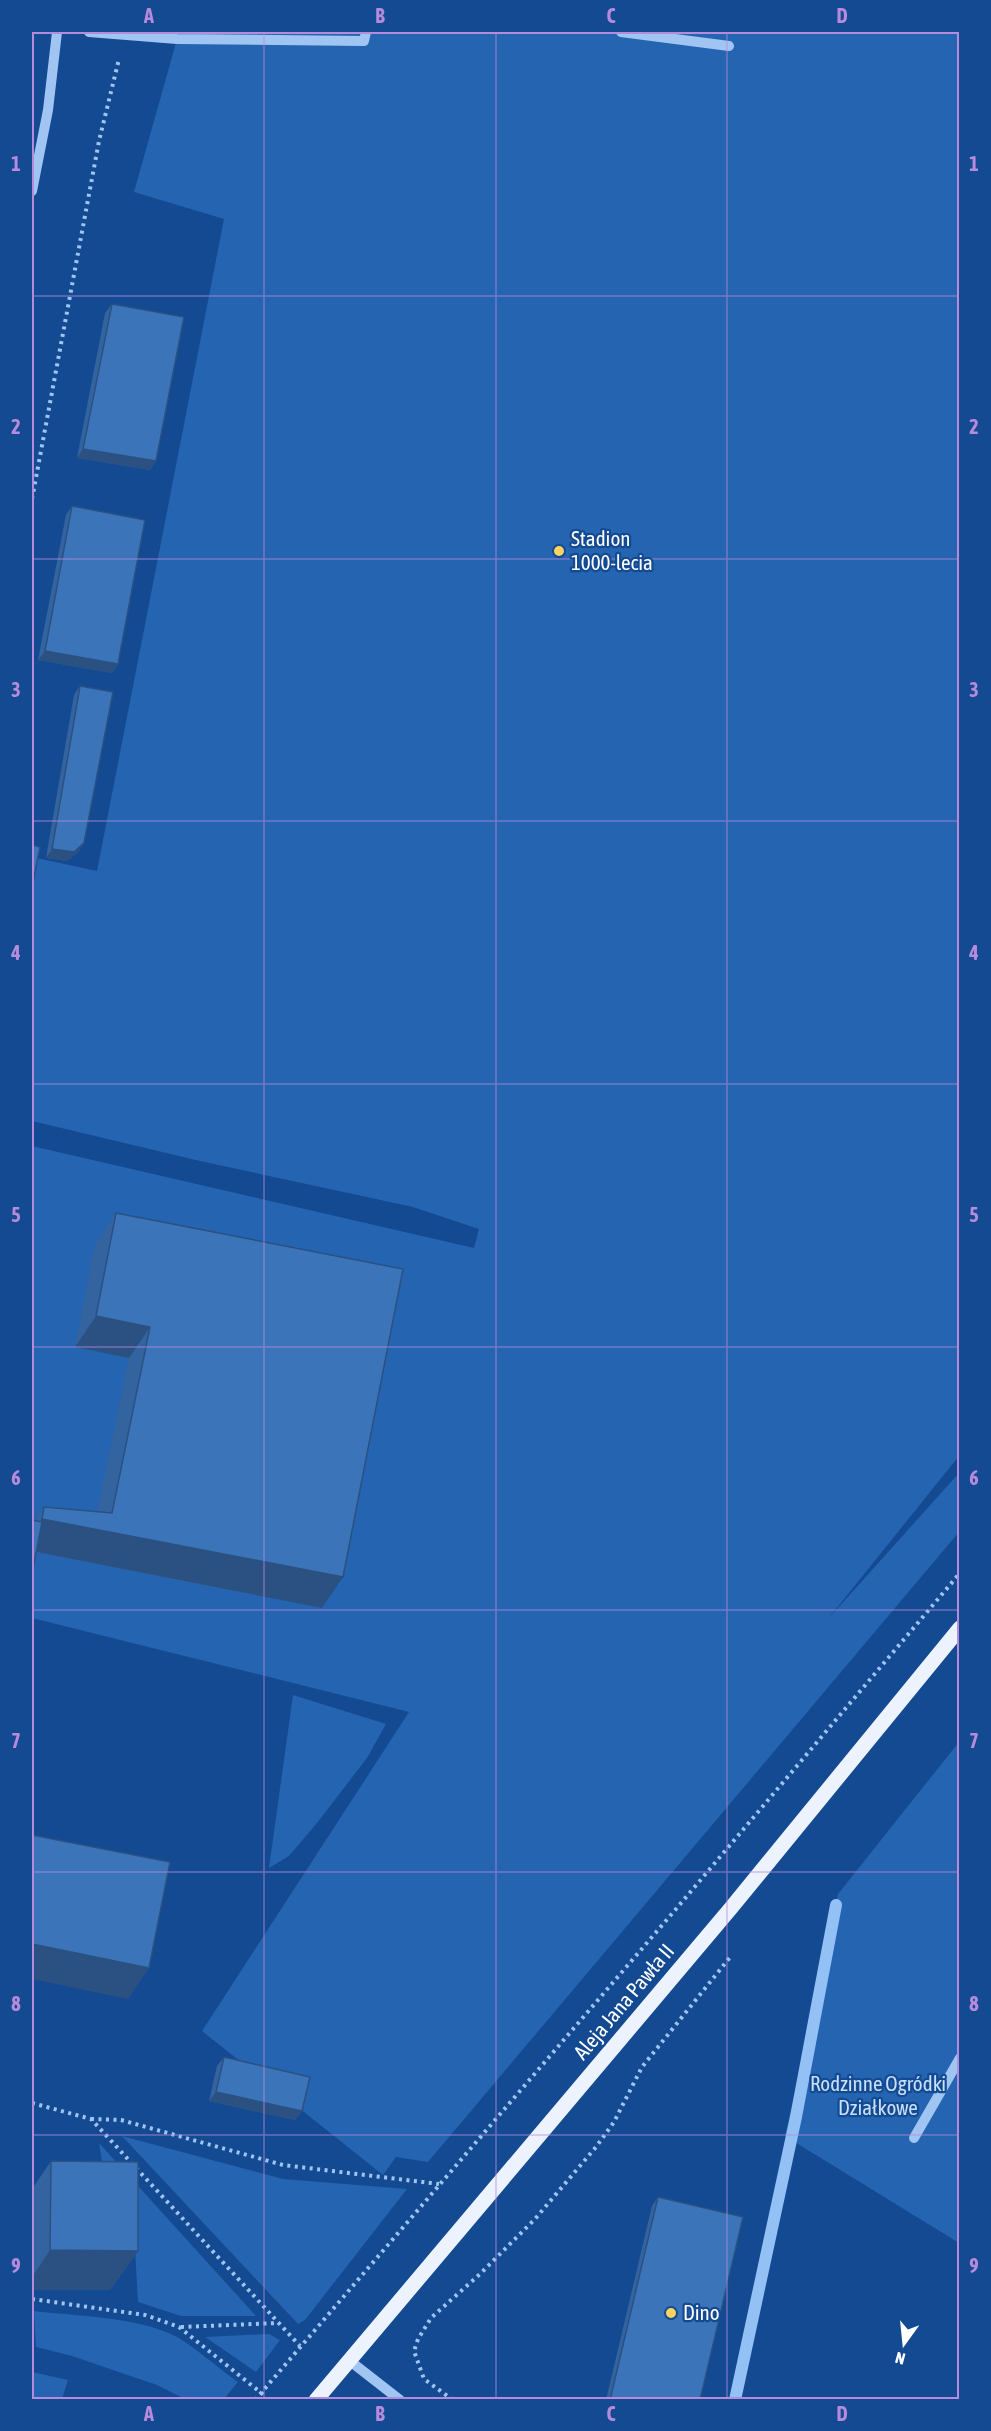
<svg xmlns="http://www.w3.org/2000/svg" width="991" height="2431" font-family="'Asap Condensed',sans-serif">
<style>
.green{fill:#2564b1}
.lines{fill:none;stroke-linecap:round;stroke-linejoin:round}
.stream{stroke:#93c0f5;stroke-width:12}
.path{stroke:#a1c5f2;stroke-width:4;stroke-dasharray:3 4.5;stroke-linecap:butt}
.minor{stroke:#a1c5f2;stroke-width:10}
.major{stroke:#ecf3ff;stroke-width:15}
.wall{fill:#3464a0}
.shaded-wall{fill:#2a5182}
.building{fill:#3c74ba;stroke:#2a5182;stroke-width:1.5}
.grid{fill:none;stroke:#b68bdc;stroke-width:1.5;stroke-opacity:0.55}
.poi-dot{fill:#ffd262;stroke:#134a92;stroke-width:2}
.labels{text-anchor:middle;stroke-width:4.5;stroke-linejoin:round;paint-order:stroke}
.poi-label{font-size:21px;fill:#fff;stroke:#134a92;text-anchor:start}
.street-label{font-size:21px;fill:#fff;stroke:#134a92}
.park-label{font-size:21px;fill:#c8e0fc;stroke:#134a92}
.neatline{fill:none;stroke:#b68bdc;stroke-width:2}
.grid-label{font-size:20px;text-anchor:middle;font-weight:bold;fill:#b68bdc}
</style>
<rect width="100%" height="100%" fill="#134a92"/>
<g class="green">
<path d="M 179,32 L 959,32 L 959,1456 L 828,1619 L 959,1473 L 959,1532 L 428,2162 L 396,2157 L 383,2175 L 202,2031 L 409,1712 L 32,1618 L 32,1146 L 474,1248 L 479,1229 L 413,1207 L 200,1161 L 32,1121 L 32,857 L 97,871 L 224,219 L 134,192 Z"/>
<path d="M 293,1695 L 386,1724 L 367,1758 L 317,1823 L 289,1856 L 269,1868 Z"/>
<path d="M 959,1742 L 959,2243 L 785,2136 L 838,1894 Z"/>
<path d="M 122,2136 L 283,2179 L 407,2189 L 305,2320 L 298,2324 Z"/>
<path d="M 99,2143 L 256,2316 L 181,2316 L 138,2302 L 133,2214 L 106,2187 Z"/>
<path d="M 34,2311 C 75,2316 138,2317 175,2336 C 194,2346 219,2369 238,2382 L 224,2399 L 185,2399 L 157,2385 L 72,2356 L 36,2347 Z"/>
<path d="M 269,2334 L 280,2340 L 256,2372 L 205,2337 Z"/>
<path d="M 32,2372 L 68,2380 L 62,2399 L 32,2399 Z"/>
</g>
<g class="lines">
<path class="stream" d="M 735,2400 L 796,2117 L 836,1905"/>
<g class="path">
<path d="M 32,499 L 99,141 L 119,59"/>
<path d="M 32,2103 L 91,2119 L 300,2346"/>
<path d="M 91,2119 L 121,2120 L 283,2165 L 439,2184"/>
<path d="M 32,2299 L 145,2315 L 179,2327 L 265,2396"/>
<path d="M 181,2327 L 278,2323"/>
<path d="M 255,2400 L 676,1909 L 960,1573"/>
<path d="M 453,2400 L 424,2379 L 414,2351 L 418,2339 L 431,2318 L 480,2274 L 535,2219 L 596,2147 L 614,2122 L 642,2067 L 731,1956"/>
</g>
<g class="minor">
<path d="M 89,32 L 177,39 L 364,41 L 366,32"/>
<path d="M 621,32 L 729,46"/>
<path d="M 32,191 L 48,110 L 57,32"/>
<path d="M 914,2138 L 960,2058"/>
<path d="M 350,2361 L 400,2400"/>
</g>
<path class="major" d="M 316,2400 L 731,1908 L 960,1628"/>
</g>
<g class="wall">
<path d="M 112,304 L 156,461 L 150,470 L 77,458 L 105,313 Z"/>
<path d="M 72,506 L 118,664 L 112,673 L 38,660 L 66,515 Z"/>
<path d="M 80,686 L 84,843 L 78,852 L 67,861 L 46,858 L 74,695 Z"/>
<path d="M 116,1213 L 322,1608 L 36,1552 L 34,1521 L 44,1507 L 97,1512 L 129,1358 L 75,1347 L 95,1244 Z"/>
<path d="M 224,2057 L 302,2111 L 295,2120 L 209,2101 L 217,2066 Z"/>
<path d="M 51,2161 L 138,2251 L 110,2290 L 32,2290 L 32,2189 Z"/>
<path d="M 658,2197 L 700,2400 L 606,2400 L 652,2206 Z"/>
</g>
<g class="shaded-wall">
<path d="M 83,449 L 156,461 L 150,470 L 77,458 Z"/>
<path d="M 45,651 L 118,664 L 112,673 L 38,660 Z"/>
<path d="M 84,843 L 78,852 L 67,861 L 46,858 L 52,849 Z"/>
<path d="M 96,1316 L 150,1327 L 129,1358 L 75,1347 Z"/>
<path d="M 42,1519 L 343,1577 L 322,1608 L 32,1551 L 32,1533 Z"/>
<path d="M 32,1944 L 149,1968 L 128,1999 L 32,1979 Z"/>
<path d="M 216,2092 L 302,2111 L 295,2120 L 209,2101 Z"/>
<path d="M 50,2250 L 138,2251 L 110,2290 L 32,2290 L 32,2277 Z"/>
</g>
<g class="building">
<path d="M 112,304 L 184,317 L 156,461 L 83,449 Z"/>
<path d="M 72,506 L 145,520 L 118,664 L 45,651 Z"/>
<path d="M 80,686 L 113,692 L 84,843 L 74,852 L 52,849 Z"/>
<path d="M 32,845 L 40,847 L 32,888 Z"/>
<path d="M 116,1213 L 403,1269 L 343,1577 L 42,1519 L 44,1507 L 112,1513 L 150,1327 L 96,1316 Z"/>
<path d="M 32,1520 L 42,1522 L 32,1574 Z"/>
<path d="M 32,1835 L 170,1862 L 149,1968 L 32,1944 Z"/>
<path d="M 224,2057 L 310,2077 L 302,2111 L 216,2092 Z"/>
<path d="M 51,2161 L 138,2162 L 138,2251 L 50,2250 Z"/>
<path d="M 658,2197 L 743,2217 L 700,2400 L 610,2400 Z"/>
</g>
<path class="grid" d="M 264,32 L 264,2400M 496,32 L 496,2400M 727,32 L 727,2400M 32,296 L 960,296M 32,559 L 960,559M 32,821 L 960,821M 32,1084 L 960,1084M 32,1347 L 960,1347M 32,1610 L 960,1610M 32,1872 L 960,1872M 32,2135 L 960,2135"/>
<g class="poi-dot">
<circle cx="559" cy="551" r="6"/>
<circle cx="671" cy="2313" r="6"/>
</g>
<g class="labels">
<g class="poi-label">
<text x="571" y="546">Stadion<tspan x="571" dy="24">1000-lecia</tspan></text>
<text x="683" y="2320">Dino</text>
</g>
<g class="street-label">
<text transform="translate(624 2002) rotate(-50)" y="7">Aleja Jana Pawła II</text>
</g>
<g class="park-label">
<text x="878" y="2091">Rodzinne Ogródki<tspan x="878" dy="24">Działkowe</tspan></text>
</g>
</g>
<rect width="991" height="2431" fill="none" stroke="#134a92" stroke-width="66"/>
<g transform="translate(904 2344) rotate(195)" stroke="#134a92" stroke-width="4.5" paint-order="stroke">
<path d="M0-4.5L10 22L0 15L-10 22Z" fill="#ffffff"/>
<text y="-9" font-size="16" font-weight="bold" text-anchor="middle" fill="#ffffff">N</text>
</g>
<rect x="33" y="33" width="925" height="2365" class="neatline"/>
<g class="grid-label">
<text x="149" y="23">A</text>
<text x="380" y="23">B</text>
<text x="611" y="23">C</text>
<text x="842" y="23">D</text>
<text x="16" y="171">1</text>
<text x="974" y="171">1</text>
<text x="16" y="434">2</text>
<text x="974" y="434">2</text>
<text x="16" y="697">3</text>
<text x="974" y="697">3</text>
<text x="16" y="960">4</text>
<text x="974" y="960">4</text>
<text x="16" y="1222">5</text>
<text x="974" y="1222">5</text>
<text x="16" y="1485">6</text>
<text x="974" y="1485">6</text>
<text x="16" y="1748">7</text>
<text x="974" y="1748">7</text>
<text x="16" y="2011">8</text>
<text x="974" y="2011">8</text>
<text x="16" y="2273">9</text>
<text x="974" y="2273">9</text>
<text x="149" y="2421">A</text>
<text x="380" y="2421">B</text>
<text x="611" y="2421">C</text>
<text x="842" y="2421">D</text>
</g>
</svg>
